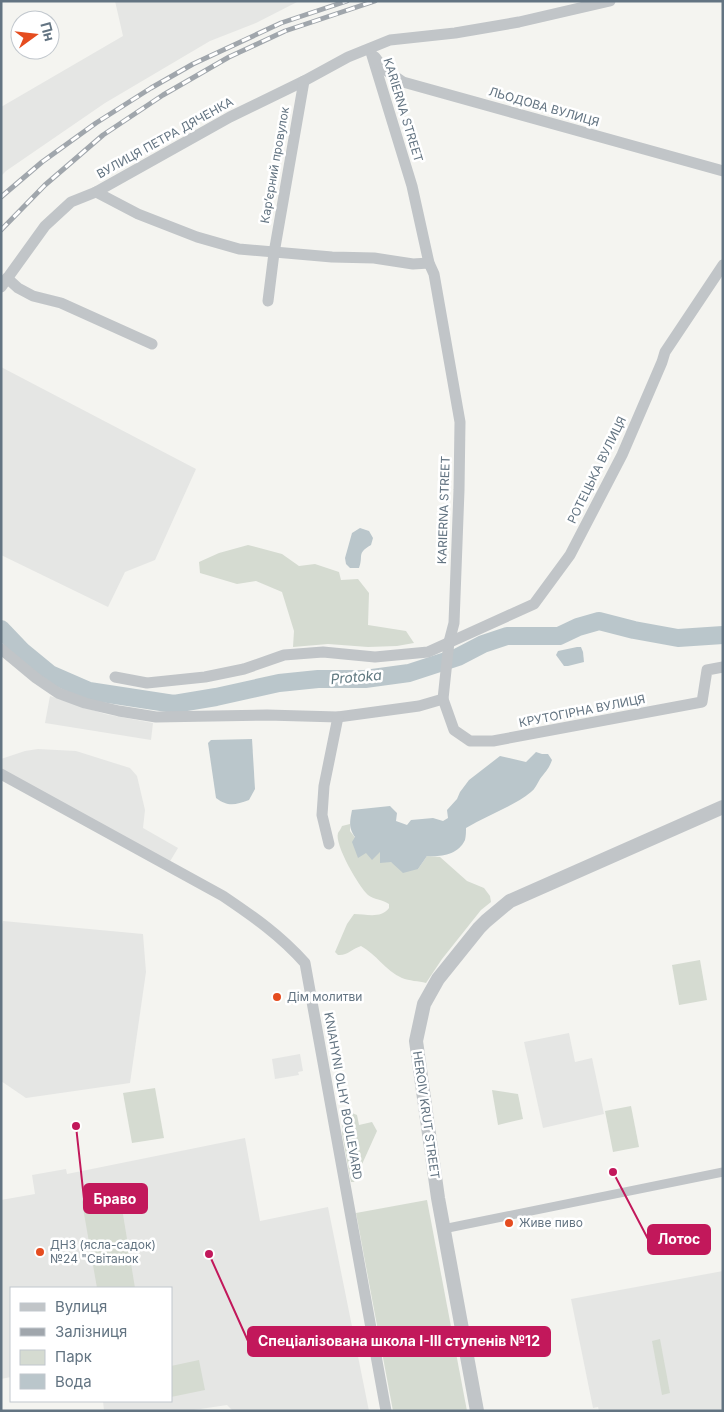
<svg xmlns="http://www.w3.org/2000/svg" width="724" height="1412" font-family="Inter,sans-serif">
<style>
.built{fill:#e5e6e4}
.green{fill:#d5dbd1}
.water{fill:#bac6cb}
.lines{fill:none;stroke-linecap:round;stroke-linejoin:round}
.river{stroke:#bac6cb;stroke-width:18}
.pedestrian{stroke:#c1c5c8;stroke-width:9}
.minor{stroke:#c1c5c8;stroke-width:11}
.tertiary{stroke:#c1c5c8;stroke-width:14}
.rail-casing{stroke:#a0a6ac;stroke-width:5}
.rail{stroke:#fff;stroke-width:3;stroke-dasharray:9;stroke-linecap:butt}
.poi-dot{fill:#e54c1f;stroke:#fff;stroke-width:2}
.labels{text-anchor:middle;stroke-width:5;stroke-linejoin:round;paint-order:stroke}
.street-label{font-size:12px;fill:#637482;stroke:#fff}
.poi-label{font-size:12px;fill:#637482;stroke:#fff;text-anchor:start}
.water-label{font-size:14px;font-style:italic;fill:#5e777f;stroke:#fff}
.leader{fill:none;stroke:#c2185b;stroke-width:2}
.callout-dot{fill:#c2185b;stroke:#fff;stroke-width:2}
.callout{fill:#c2185b;stroke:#c2185b;stroke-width:2}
.callout-label{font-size:14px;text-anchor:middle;font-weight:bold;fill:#fff}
</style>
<rect width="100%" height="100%" fill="#f4f4f0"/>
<g class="built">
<path d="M 115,1 L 299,1 L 256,23 L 210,41 L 105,103 L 6,171 L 1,176 L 1,107 L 123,36 Z"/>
<path d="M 1,367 L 196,469 L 155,560 L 125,572 L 108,607 L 1,555 Z"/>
<path d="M 50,696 L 105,714 L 153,723 L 151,740 L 45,723 Z"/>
<path d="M 38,749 L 76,751 L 130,768 L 137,776 L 145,810 L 143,828 L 178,848 L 169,863 L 1,770 L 1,759 L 25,751 Z"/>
<path d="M 3,921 L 143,934 L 146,972 L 130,1083 L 26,1098 L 1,1081 L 1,928 Z"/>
<path d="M 569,1033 L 575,1062 L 592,1058 L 604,1114 L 543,1128 L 524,1042 Z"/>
<path d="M 300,1054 L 303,1071 L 298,1072 L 299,1075 L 275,1079 L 272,1059 Z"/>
<path d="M 245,1138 L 260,1221 L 328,1207 L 369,1411 L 233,1411 L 227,1405 L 187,1411 L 104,1411 L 103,1401 L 171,1401 L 171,1288 L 11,1288 L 11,1377 L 1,1379 L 1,1200 L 35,1194 L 32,1175 L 66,1169 L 67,1174 Z"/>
<path d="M 723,1271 L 723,1411 L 599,1411 L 598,1407 L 593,1408 L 571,1299 Z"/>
</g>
<g class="green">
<path d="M 248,545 L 282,554 L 299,566 L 315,564 L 339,572 L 341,580 L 358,579 L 369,593 L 368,625 L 406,631 L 414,643 L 397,646 L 368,647 L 328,644 L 293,647 L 294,631 L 282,592 L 256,581 L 237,584 L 200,573 L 199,562 L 219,553 Z"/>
<path d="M 350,824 L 350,831 L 366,852 L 381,852 L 391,862 L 418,869 L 427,856 L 440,857 L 467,881 L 484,888 L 490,896 L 491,902 L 481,910 L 442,959 L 426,983 C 419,981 409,981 402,978 C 386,971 376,954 361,946 C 352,949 347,956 338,955 L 335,952 L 347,924 L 354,914 C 366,914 381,919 389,908 L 389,904 C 382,899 374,900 368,895 C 359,887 334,844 338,833 C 339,831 341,829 342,826 Z"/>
<path d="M 700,960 L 707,1000 L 679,1005 L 672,965 Z"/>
<path d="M 155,1088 L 164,1138 L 132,1143 L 123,1093 Z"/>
<path d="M 492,1090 L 518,1094 L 523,1119 L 498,1125 Z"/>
<path d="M 631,1106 L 639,1147 L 613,1152 L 605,1111 Z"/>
<path d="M 352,1113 L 357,1115 L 359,1125 L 372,1122 L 377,1131 L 354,1182 L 351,1182 L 342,1134 L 343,1119 Z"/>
<path d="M 103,1184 L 113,1188 L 120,1196 L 135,1288 L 97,1288 L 82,1202 C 86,1189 89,1186 103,1184 Z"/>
<path d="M 427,1200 L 467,1411 L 393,1411 L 356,1213 Z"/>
<path d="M 660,1339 L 670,1393 L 662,1395 L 652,1341 Z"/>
<path d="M 199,1360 L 205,1390 L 171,1397 L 171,1366 Z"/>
</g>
<g class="water">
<path d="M 360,528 L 369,531 L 373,538 L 371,545 C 356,554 364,555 359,568 L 350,568 L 346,564 L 345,558 L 352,533 Z"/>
<path d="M 577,647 L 581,647 L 583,652 L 584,662 L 568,666 L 564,666 L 556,655 L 558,651 Z"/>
<path d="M 252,739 L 255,789 L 249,800 C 235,805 228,807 216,798 L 208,743 L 211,740 Z"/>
<path d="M 536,752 L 542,754 L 548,754 L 552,760 C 549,769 545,772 540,779 C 537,784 535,789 531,792 C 511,808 487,815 466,828 C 466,831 466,836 465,840 C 458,855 441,857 427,856 L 418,869 L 403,873 L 391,862 L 380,863 L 380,852 L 372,860 L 366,853 L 358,858 L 352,842 L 355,837 C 348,827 350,821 352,810 L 390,806 L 397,813 L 396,821 L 407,825 L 411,820 L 433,818 L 443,821 L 448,818 L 447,810 L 457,799 L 460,792 L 469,780 L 500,756 L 526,762 Z"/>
</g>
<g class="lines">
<path class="river" d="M 1,629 L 22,651 L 50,674 L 89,691 L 174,704 L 216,697 L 279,683 L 318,679 L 365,679 L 409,673 L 458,657 L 483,644 L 507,636 L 559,636 L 578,627 L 599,621 L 634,630 L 678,638 L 723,635"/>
<path class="pedestrian" d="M 443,1229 L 723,1172"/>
<g class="minor">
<path d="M 370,49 L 412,186 L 429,263 L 434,274 L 460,422 L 459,490 L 454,623 L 449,642 L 443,699 L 454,730 L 470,741 L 493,741 L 702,702 L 707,670 L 723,667"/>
<path d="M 375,57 L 384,69 L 403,82 L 723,171"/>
<path d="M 96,192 L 138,214 L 197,237 L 239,249 L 332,257 L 374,258 L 413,264 L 429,263"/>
<path d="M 7,278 L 18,288 L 33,296 L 61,303 L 152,344"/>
<path d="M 1,287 L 45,226 L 71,202 L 96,192 L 230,117 L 304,81 L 348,57 L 390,40 L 455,33 L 519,22 L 610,1"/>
<path d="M 268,301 L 274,253 L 304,81"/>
<path d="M 1,649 L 36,678 L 58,693 L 85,703 L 119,711 L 156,717 L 267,715 L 338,717 L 419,706 L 443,699"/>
<path d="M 115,677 L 147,683 L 205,677 L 244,669 L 284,655 L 323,652 L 375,657 L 428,652 L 534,604 L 570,555 L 622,455 L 662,362 L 665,352 L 723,265"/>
<path d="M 1,774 L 223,896 C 254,917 280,935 305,963 L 386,1411"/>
<path d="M 329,844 L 322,815 L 324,786 L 338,717"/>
</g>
<path class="tertiary" d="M 477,1411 L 438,1198 L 416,1041 L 424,1004 L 438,979 L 479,928 L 486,921 L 510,901 L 723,807"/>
<g class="rail-casing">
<g id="rail">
<path d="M 1,197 L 42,162 L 96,123 L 151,88 L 193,64 L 281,23 L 347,1"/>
<path d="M 1,230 L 45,185 L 103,135 L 163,95 L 229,57 L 285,31 L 375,1"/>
</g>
</g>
<use href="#rail" class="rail"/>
</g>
<g class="poi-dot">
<circle cx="277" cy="997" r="5"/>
<circle cx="509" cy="1223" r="5"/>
<circle cx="40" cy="1252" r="5"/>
</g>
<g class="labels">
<g class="street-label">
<text transform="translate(544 107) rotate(16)" y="4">ЛЬОДОВА ВУЛИЦЯ</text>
<text transform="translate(403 110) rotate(73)" y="4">KARIERNA STREET</text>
<text transform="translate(165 138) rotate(-29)" y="4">ВУЛИЦЯ ПЕТРА ДЯЧЕНКА</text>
<text transform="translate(275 165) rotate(-80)" y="4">Карʼєрний провулок</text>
<text transform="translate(597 470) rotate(-64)" y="4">РОТЕЦЬКА ВУЛИЦЯ</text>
<text transform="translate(444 510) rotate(-88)" y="4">KARIERNA STREET</text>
<text transform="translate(582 711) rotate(-11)" y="4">КРУТОГІРНА ВУЛИЦЯ</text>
<text transform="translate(343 1096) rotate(80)" y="4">KNIAHYNI OLHY BOULEVARD</text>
<text transform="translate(426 1115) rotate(82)" y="4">HEROIV KRUT STREET</text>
</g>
<g class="poi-label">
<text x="287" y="1001">Дім молитви</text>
<text x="519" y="1227">Живе пиво</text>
<text x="50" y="1249">ДНЗ (ясла-садок)<tspan x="50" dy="14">№24 "Світанок</tspan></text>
</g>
<g class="water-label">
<text transform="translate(356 677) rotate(-5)" y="5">Protoka</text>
</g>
</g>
<path class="leader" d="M76 1126L84 1199M613 1172L648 1239M209 1254L248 1341"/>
<g class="callout-dot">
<circle cx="76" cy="1126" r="5"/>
<circle cx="613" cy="1172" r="5"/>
<circle cx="209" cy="1254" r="5"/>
</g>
<g class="callout">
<rect x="84" y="1184" width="63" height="29" rx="5"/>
<rect x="648" y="1225" width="62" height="29" rx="5"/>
<rect x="248" y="1327" width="302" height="29" rx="5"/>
</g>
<g class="callout-label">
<text x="115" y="1204">Браво</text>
<text x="679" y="1244">Лотос</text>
<text x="399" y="1346">Спеціалізована школа І-ІІІ ступенів №12</text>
</g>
<rect width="724" height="1412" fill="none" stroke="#637482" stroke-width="5"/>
<rect x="10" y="1287" width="162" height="115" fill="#ffffff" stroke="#c1c7cd"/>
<rect x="20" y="1303" width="25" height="8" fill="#c1c5c8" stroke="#c1c7cd"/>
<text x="55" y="1312" font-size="15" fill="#637482">Вулиця</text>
<rect x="20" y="1328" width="25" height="8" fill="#a0a6ac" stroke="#c1c7cd"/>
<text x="55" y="1337" font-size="15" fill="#637482">Залізниця</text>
<rect x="20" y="1350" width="25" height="15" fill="#d5dbd1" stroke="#c1c7cd"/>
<text x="55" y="1362" font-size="15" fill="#637482">Парк</text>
<rect x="20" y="1374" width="25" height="15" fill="#bac6cb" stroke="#c1c7cd"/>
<text x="55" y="1387" font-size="15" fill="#637482">Вода</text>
<g transform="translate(35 35) rotate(75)"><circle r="24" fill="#ffffff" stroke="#c1c7cd"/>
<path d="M0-4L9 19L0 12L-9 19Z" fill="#e54c1f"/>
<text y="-8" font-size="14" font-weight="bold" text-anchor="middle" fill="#637482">Пн</text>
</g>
</svg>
